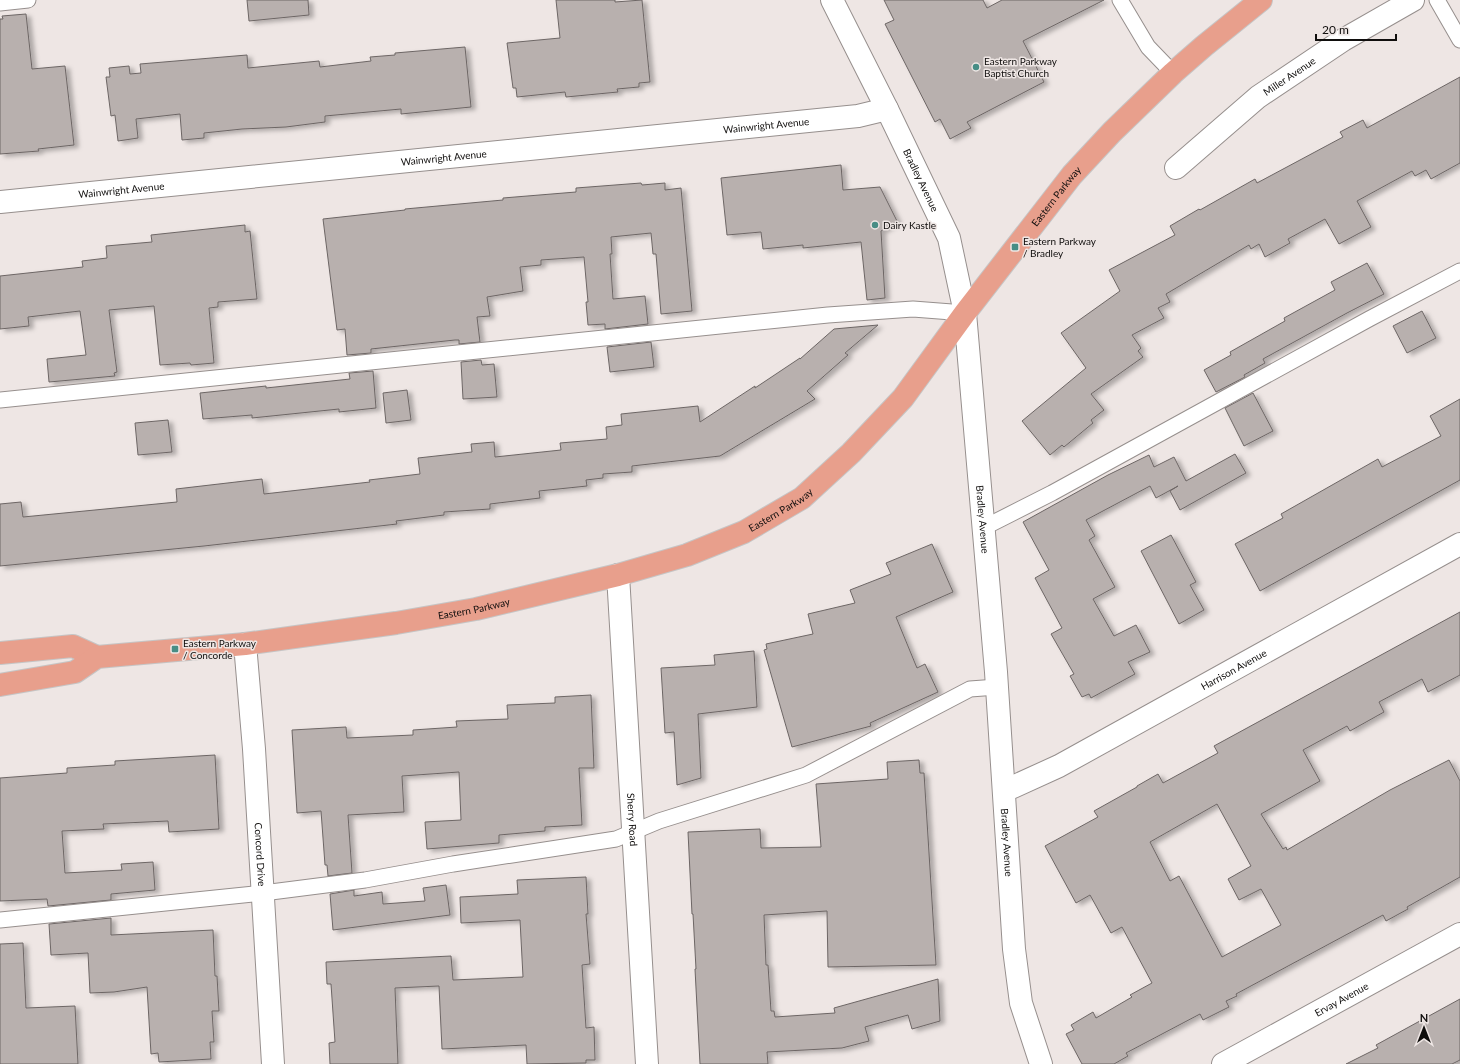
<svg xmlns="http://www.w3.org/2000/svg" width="1460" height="1064" font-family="Lato,sans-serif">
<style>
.building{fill:#b8b0ae;stroke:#6d6665;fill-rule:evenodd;filter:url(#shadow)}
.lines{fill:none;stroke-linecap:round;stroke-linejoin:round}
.service-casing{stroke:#968f8d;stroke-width:17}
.minor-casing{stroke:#968f8d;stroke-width:24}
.primary-casing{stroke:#c6c5c5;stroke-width:24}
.service{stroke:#fff;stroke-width:15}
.minor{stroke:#fff;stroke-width:22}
.primary{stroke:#e89f8c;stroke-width:22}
.poi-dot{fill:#478d85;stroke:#eee6e4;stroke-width:1.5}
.labels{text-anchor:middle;stroke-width:3;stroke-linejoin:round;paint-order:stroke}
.poi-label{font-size:10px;fill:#100e0d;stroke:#eee6e4;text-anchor:start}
.street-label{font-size:10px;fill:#100e0d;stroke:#eee6e4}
</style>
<defs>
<filter id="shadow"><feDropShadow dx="4.5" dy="2.5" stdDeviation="2" flood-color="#0004"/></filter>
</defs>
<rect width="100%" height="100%" fill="#eee6e4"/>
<g class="building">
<path d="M 247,0 L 308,0 L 309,15 L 249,21 Z"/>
<path d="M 556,0 L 615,0 L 615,2 L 642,0 L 650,82 L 639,83 L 639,87 L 617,89 L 618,92 L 566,97 L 565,92 L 517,97 L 516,88 L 513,88 L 507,43 L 560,38 Z"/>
<path d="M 884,0 L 983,0 L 987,8 L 1002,0 L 1104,0 L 1023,41 L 1044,82 L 967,122 L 971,128 L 950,139 L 940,119 L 935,122 L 885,24 L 894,20 Z"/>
<path d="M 26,14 L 32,69 L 65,66 L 74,145 L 38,149 L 39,151 L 0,154 L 0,19 L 3,19 L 2,16 Z"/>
<path d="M 465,47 L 471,107 L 401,114 L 401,109 L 325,116 L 325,122 L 286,127 L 242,129 L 204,133 L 204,138 L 182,140 L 180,114 L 136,119 L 138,138 L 118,141 L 115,115 L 111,116 L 106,77 L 110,77 L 109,68 L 129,66 L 130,74 L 141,73 L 140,64 L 247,55 L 248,68 L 319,61 L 320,67 L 371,61 L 370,57 L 395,55 L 395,53 Z"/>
<path d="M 1460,77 L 1460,163 L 1431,179 L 1426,170 L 1415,176 L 1412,171 L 1357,201 L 1371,227 L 1339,244 L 1325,219 L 1288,239 L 1290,243 L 1265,257 L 1259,244 L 1251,249 L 1249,245 L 1166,294 L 1170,302 L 1158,308 L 1164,318 L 1132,335 L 1141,348 L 1138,351 L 1143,357 L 1091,394 L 1104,410 L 1091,420 L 1093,423 L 1064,447 L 1062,445 L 1050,455 L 1022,421 L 1086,368 L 1061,333 L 1120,291 L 1109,270 L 1175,235 L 1170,226 L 1199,209 L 1200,210 L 1255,179 L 1257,183 L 1343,137 L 1340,132 L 1363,120 L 1367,128 Z"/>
<path d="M 841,165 L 843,190 L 880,187 L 897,221 L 881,231 L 885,298 L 867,300 L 861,242 L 803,248 L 803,245 L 763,249 L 761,232 L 727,235 L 721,178 Z"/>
<path d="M 641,183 L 642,185 L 665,183 L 665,190 L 681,188 L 692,311 L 661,314 L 656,254 L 653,254 L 651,233 L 611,237 L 612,254 L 610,254 L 613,299 L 645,296 L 648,324 L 605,329 L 605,324 L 588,325 L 586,302 L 588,302 L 584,257 L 541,260 L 541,265 L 520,267 L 523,291 L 487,297 L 490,316 L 477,317 L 480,342 L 459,344 L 459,340 L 455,340 L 371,349 L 371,353 L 347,355 L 345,329 L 337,330 L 323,219 L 405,210 L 405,209 L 503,200 L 503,198 L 576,192 L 576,188 Z"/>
<path d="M 245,225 L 245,232 L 250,231 L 257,299 L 218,302 L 218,307 L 209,308 L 214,363 L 191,365 L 190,363 L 160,365 L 154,306 L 109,310 L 117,372 L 114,373 L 115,376 L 49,382 L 47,359 L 86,355 L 80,311 L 28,317 L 29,326 L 0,329 L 0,276 L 83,267 L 82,261 L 107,258 L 106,246 L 152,242 L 151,235 Z"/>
<path d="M 1367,263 L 1384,294 L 1347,313 L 1263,359 L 1265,363 L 1244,375 L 1245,377 L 1216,392 L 1204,370 L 1231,355 L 1230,352 L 1285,321 L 1284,318 L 1335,290 L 1331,282 Z"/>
<path d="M 1422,311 L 1436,338 L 1407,353 L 1393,326 Z"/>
<path d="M 878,325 L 845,353 L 848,355 L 807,391 L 815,399 L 720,456 L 632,466 L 632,472 L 603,474 L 603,478 L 586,480 L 587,486 L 539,491 L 540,498 L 490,504 L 490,509 L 444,512 L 444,515 L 396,521 L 397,524 L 204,546 L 0,566 L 0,504 L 21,502 L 23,517 L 177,502 L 176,489 L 262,479 L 264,494 L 370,482 L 369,480 L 420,474 L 418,458 L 472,452 L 471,444 L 494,442 L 495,457 L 561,450 L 560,443 L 607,439 L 606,427 L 622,425 L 621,414 L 698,406 L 700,422 L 755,386 L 755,388 L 800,358 L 800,359 L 834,329 Z"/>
<path d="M 651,342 L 654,367 L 610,372 L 607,347 Z"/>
<path d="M 481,360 L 482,365 L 494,364 L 497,397 L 463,399 L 461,362 Z"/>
<path d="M 373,371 L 376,408 L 339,412 L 339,409 L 252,418 L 252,415 L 203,419 L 200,393 L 266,386 L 266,388 L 350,379 L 349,373 Z"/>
<path d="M 407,390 L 411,420 L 386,423 L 383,393 Z"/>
<path d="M 1253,393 L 1273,431 L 1244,446 L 1225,408 Z"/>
<path d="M 1460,399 L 1460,480 L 1260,591 L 1235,544 L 1283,518 L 1281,514 L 1378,459 L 1382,467 L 1441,436 L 1430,416 Z"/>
<path d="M 168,420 L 172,452 L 138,455 L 135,423 Z"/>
<path d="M 1235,454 L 1246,473 L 1180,510 L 1170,491 L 1178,486 L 1156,498 L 1150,486 L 1086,520 L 1095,536 L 1089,540 L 1115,587 L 1093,599 L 1114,636 L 1136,625 L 1150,652 L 1128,662 L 1135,674 L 1091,698 L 1089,694 L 1082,697 L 1070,676 L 1074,674 L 1051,634 L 1062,628 L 1035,578 L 1049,570 L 1023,522 L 1108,475 L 1149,455 L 1154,467 L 1174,457 L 1186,481 Z"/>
<path d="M 1171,535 L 1196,582 L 1190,585 L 1204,610 L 1179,624 L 1141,551 Z"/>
<path d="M 932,544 L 953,592 L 896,617 L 917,668 L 925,664 L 938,692 L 870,723 L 871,726 L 792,747 L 764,650 L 767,649 L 766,644 L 813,634 L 808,614 L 855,603 L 850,590 L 891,574 L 886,563 Z"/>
<path d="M 1460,612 L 1460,675 L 1428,692 L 1422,679 L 1379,702 L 1384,712 L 1350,731 L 1347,726 L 1303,750 L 1320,781 L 1261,814 L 1283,849 L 1286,847 L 1287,850 L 1390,790 L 1449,760 L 1460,781 L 1460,877 L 1407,907 L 1408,909 L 1386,921 L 1383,915 L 1236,994 L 1237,996 L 1226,1001 L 1229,1007 L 1203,1020 L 1200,1014 L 1126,1053 L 1128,1056 L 1114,1064 L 1082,1064 L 1066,1034 L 1074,1030 L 1071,1025 L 1093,1012 L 1096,1018 L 1132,997 L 1130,995 L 1152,983 L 1122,927 L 1111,933 L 1090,895 L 1076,903 L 1045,846 L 1098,817 L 1094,811 L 1137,787 L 1137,786 L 1158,774 L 1163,783 L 1218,753 L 1214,746 ZM 1217,804 L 1251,866 L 1228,879 L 1239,900 L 1261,889 L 1281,925 L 1222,957 L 1179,876 L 1170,881 L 1150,842 Z"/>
<path d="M 754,651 L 757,707 L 698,714 L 701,778 L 677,785 L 674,732 L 665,733 L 661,668 L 715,665 L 714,655 Z"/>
<path d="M 591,695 L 594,768 L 579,768 L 582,825 L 545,827 L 545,831 L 499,835 L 499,843 L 427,849 L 425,822 L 461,820 L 459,772 L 402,776 L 404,812 L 348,815 L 352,873 L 328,876 L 327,865 L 325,865 L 321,811 L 297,813 L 292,730 L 346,727 L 347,738 L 413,735 L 413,730 L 457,727 L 456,721 L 508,719 L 507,705 L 555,703 L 555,697 Z"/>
<path d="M 215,755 L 219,829 L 169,832 L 168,821 L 103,824 L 104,829 L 62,831 L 65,873 L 122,870 L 121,864 L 153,862 L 155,890 L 111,894 L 111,900 L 48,906 L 47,899 L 0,901 L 0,778 L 67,773 L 67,768 L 115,765 L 115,761 Z"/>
<path d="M 919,760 L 920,773 L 924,773 L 936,965 L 828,967 L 827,911 L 764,915 L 766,965 L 768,965 L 771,1011 L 774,1011 L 775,1017 L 835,1013 L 834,1008 L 938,979 L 940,1021 L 912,1029 L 908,1015 L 865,1027 L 869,1041 L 842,1048 L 767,1052 L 768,1064 L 700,1064 L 695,969 L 696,969 L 693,914 L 692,914 L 688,832 L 760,829 L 761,848 L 821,847 L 816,784 L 888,779 L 887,762 Z"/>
<path d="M 586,877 L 588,914 L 586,914 L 590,964 L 582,965 L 586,1028 L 594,1027 L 595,1060 L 586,1060 L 586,1063 L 527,1064 L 526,1045 L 442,1049 L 439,986 L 395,988 L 398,1064 L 330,1064 L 329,1043 L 335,1042 L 331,984 L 327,984 L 326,962 L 451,956 L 453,980 L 523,977 L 520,920 L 461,923 L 460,897 L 518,894 L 517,880 Z"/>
<path d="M 446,885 L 450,915 L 333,930 L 330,894 L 354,890 L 354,896 L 382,892 L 383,904 L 425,901 L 423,888 Z"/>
<path d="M 111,918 L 111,935 L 213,930 L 215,976 L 217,976 L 219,1011 L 212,1011 L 214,1042 L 210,1042 L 211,1059 L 159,1062 L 158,1053 L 151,1054 L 147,987 L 114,992 L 90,993 L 88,953 L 51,955 L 49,924 Z"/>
<path d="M 23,943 L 26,1008 L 75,1006 L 78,1064 L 0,1064 L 0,944 Z"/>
<path d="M 1460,999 L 1460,1060 L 1452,1064 L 1346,1064 L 1378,1048 L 1376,1045 Z"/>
</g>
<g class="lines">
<g class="service-casing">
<g id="service">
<path d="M 1120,0 L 1148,47 L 1173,73"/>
<path d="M 1437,0 L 1460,40"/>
<path d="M 0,3 L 28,0"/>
<path d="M 0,400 L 828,315 L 913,309 L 965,313"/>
<path d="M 983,528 L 1052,493 L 1369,319 L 1460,271"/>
<path d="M 0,920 L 263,893 L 365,880 L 453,864 L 616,839 L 659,821 L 806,775 L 970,689 L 997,687"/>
</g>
</g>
<g class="minor-casing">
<g id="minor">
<path id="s1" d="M 832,0 L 887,109 L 949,238 L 965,313 L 996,672 L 1014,949 L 1021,1003 L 1041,1064"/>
<path id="s2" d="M 1176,168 L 1258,97 L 1343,40 L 1413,0"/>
<path id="s3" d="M 0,202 L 858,116 L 887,109"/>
<path id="s4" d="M 618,575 L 647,1064"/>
<path id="s5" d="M 245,644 L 254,749 L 273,1064"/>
<path id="s6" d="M 1004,791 L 1059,766 L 1460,544"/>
<path id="s7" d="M 1223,1064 L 1460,934"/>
</g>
</g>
<g class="primary-casing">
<g id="primary">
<path d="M 0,653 L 73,646 L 97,657"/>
<path id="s8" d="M 0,685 L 75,672 L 97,657 L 245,644 L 396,623 L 476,609 L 618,575 L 687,555 L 744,532 L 802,498 L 851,453 L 903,398 L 965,313 L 1072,175 L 1112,132 L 1173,73 L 1204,46 L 1261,0"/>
</g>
</g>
<use href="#service" class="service"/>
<use href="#minor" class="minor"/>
<use href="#primary" class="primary"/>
</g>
<g class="poi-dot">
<circle cx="976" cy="67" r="4"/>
<circle cx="875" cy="225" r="4"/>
<rect x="1011" y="243" width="8" height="8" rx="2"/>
<rect x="171" y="645" width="8" height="8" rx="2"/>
</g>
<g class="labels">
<g class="poi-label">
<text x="984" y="65">Eastern Parkway<tspan x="984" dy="12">Baptist Church</tspan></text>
<text x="883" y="229">Dairy Kastle</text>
<text x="1023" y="245">Eastern Parkway<tspan x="1023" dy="12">/ Bradley</tspan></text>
<text x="183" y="647">Eastern Parkway<tspan x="183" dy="12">/ Concorde</tspan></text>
</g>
<g class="street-label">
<text dy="4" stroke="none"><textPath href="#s2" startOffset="146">Miller Avenue</textPath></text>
<text dy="4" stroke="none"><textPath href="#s3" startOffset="770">Wainwright Avenue</textPath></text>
<text dy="4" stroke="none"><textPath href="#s3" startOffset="446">Wainwright Avenue</textPath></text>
<text dy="4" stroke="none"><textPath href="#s1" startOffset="201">Bradley Avenue</textPath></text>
<text dy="4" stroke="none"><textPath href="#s3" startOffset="122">Wainwright Avenue</textPath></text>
<text dy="4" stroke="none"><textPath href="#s8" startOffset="1227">Eastern Parkway</textPath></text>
<text dy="4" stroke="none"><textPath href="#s8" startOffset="807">Eastern Parkway</textPath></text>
<text dy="4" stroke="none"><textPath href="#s1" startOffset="549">Bradley Avenue</textPath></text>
<text dy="4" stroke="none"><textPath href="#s8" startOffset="483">Eastern Parkway</textPath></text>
<text dy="4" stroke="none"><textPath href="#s6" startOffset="260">Harrison Avenue</textPath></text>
<text dy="4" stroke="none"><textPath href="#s4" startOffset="245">Sherry Road</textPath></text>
<text dy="4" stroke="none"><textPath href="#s1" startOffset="873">Bradley Avenue</textPath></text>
<text dy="4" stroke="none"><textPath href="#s5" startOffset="211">Concord Drive</textPath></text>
<text dy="4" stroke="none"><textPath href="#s7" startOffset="135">Ervay Avenue</textPath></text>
</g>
</g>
<g transform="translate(1424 1028)" stroke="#eee6e4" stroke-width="3" paint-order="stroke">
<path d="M0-3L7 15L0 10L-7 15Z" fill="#100e0d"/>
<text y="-6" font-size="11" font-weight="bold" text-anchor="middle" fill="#100e0d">N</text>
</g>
<path d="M1316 34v6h80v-6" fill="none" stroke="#100e0d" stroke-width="2"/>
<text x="1322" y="34" font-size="12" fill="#100e0d" stroke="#eee6e4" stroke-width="3" paint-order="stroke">20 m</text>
</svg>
